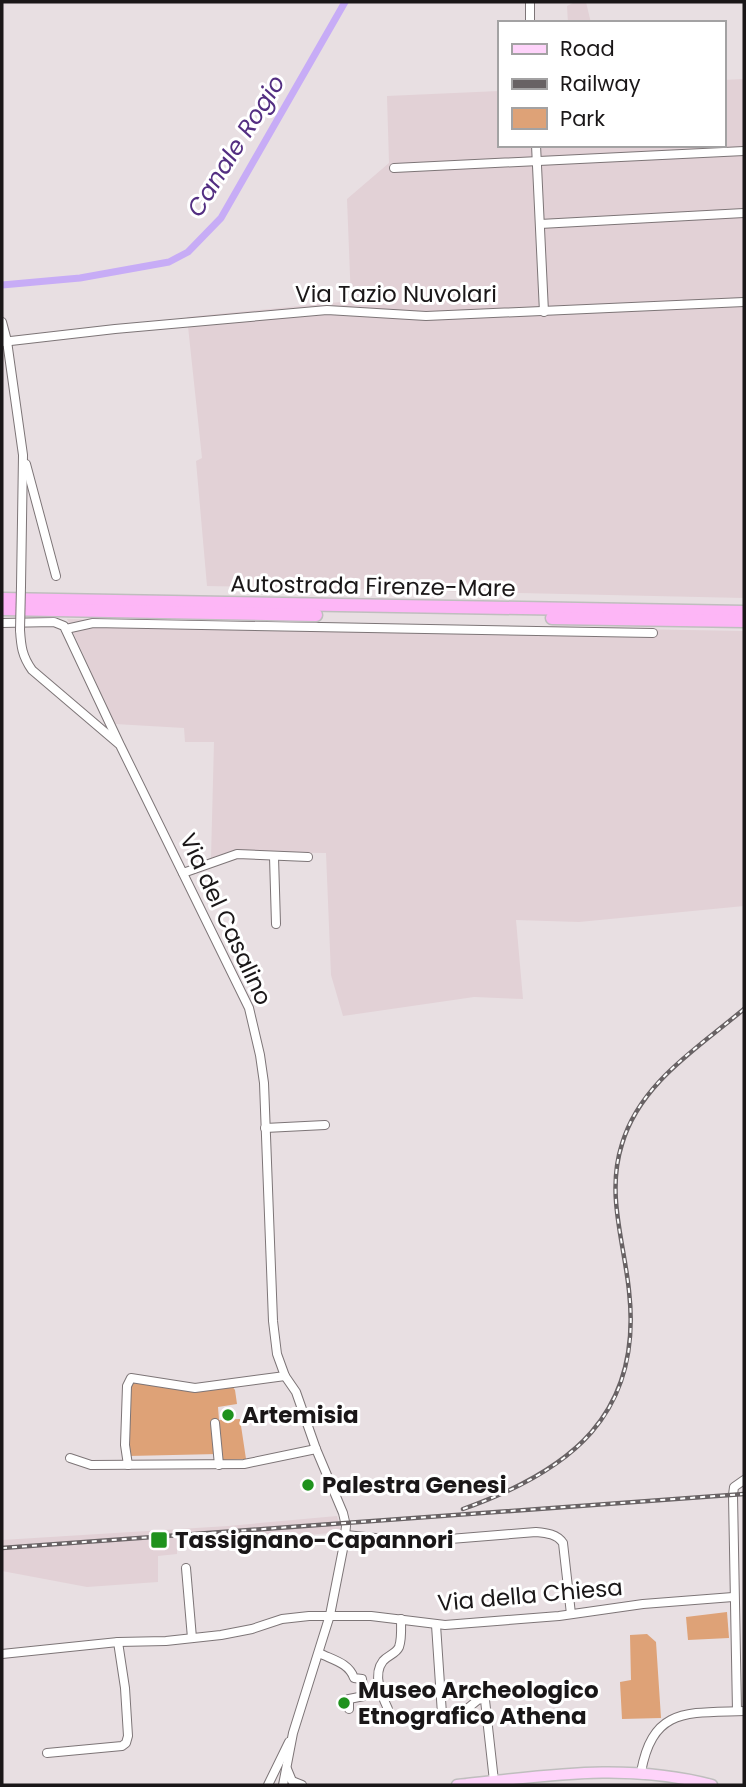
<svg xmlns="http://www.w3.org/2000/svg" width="746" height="1787" font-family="Poppins,sans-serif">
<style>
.built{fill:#e2d1d6}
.green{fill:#dea277}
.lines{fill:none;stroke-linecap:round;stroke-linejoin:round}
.canal{stroke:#c7acf6;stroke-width:7}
.minor-casing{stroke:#7d7577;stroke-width:10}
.major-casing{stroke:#bfbebe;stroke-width:13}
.highway-casing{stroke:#bfbebe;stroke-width:15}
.minor{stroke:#fff;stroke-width:8}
.major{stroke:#fed3fa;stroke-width:10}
.highway{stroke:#fdb6f6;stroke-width:12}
.rail-casing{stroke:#686264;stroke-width:4.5}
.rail{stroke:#fff;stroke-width:2;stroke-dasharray:5;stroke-linecap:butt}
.minor-bridge-casing{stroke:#7d7577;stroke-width:10;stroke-linecap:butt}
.minor-bridge{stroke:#fff;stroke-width:8}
.poi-dot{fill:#1f921d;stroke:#fff;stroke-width:2.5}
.labels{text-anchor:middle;stroke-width:6;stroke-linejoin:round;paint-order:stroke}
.street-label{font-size:23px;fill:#1a1718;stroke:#fff}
.poi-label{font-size:23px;font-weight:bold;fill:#1a1718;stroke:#fff;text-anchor:start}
.water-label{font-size:24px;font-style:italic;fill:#532e82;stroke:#fff}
</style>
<rect width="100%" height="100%" fill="#e8dfe2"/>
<g class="built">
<path d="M 575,2 L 586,2 L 591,23 L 568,23 L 567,6 Z"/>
<path d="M 744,79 L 744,598 L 207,586 L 196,461 L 202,458 L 187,317 L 351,301 L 347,199 L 389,163 L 387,96 L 499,91 L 499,145 L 723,145 L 723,80 Z"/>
<path d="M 67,619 L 744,631 L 744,906 L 579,922 L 516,920 L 523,999 L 474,997 L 343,1016 L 331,975 L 326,853 L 229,852 L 211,858 L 214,742 L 185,742 L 184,728 L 115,724 Z"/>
<path d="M 337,1516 L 341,1532 L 177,1547 L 177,1554 L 158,1556 L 158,1582 L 87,1587 L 2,1571 L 2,1540 L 228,1526 Z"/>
</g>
<g class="green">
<path d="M 131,1381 L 196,1391 L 231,1385 L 235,1390 L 237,1404 L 218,1407 L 219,1420 L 240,1419 L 246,1459 L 223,1460 L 218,1454 L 128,1456 L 129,1385 Z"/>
<path d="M 727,1612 L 729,1638 L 688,1640 L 686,1617 Z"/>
<path d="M 647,1634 L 656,1642 L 661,1718 L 622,1719 L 620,1682 L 631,1680 L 630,1635 Z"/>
</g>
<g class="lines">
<path class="canal" d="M 2,285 L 80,278 L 169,262 L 188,252 L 221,218 L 345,2"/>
<g class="minor-casing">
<g id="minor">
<path d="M 530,2 L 530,23"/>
<path d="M 536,145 L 544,312"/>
<path d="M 394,168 L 744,151"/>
<path d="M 540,224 L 744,213"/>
<path d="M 2,322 L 7,341 L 23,455 L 21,586"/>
<path d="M 2,342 L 115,329 L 327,310 L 426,316 L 744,302"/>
<path d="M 26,464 L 56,576"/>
<path d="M 2,623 L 54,622 L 64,626 L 119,743"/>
<path d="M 66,629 L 93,623 L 653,633"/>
<path d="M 20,630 C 21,646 22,656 32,670 L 120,745 L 249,1008 L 260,1055 L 264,1083 L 273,1321 L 277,1354 L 285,1376 L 296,1392 L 316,1449 L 343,1513 L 346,1526 L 344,1544 L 330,1615 L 293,1733 L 283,1785"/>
<path d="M 274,857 L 276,924"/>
<path d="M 183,873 L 237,854 L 308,857"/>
<path d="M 265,1128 L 325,1125"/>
<path d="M 215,1423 L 219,1465"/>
<path d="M 70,1458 L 91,1465 L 244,1464 L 316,1449"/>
<path d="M 128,1465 L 125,1445 L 127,1386 L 131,1378 L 195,1388 L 285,1376"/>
<path d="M 346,1535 L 413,1542 L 536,1532 C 547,1533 557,1534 563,1543 L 571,1614"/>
<path d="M 186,1568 L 192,1638"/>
<path d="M 436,1625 L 442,1714 L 444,1718 L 462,1713 L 479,1699 L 485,1700 L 494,1781"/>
<path d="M 319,1653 C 333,1660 349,1663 354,1678 L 362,1679 L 364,1696 L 349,1699 L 349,1709"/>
<path d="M 2,1654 L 118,1642 L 166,1641 L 221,1635 L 252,1629 L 282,1619 L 309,1616 L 371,1616 L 445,1625 L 559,1616 L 643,1604 L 733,1597"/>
<path d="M 388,1709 C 382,1696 372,1675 383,1661 C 388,1655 396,1654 399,1647 C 402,1639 401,1627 401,1619"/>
<path d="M 737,1711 L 733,1495 L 734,1487 L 744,1480"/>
<path d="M 47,1753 L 122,1746 L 126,1743 L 128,1736 L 125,1688 L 118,1642"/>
<path d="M 287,1769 L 292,1781 L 302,1785"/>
<path d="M 641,1772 C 653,1707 687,1713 744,1711"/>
<path d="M 268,1785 L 289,1742"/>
</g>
</g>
<g class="major-casing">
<path id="major" d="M 457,1785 C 546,1776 624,1762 712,1785"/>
</g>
<g class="highway-casing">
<g id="highway">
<path d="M 2,599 L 744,612"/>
<path d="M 2,609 L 316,615"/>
<path d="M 552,618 L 744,621"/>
</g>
</g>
<use href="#minor" class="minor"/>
<use href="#major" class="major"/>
<use href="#highway" class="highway"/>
<g class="rail-casing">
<g id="rail">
<path d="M 463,1509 C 570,1471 643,1415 629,1291 C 624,1241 606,1194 622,1144 C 640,1083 698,1048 744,1009"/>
<path d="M 2,1548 L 744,1494"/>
</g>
</g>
<use href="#rail" class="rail"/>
<g class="minor-bridge-casing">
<path id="minor-bridge" d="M 20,630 L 21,586"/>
</g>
<use href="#minor-bridge" class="minor-bridge"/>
</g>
<g class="poi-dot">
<circle cx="228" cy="1415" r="7"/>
<circle cx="308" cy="1485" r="7"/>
<rect x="150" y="1531" width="18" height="18" rx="3.5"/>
<circle cx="344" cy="1703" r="7"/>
</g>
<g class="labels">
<g class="street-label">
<text x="396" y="302">Via Tazio Nuvolari</text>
<text transform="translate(373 586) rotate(1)" y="8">Autostrada Firenze-Mare</text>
<text transform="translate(226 919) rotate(65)" y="8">Via del Casalino</text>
<text transform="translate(530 1595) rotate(-5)" y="8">Via della Chiesa</text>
</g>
<g class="poi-label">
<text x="242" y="1423">Artemisia</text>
<text x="322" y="1493">Palestra Genesi</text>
<text x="175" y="1548">Tassignano-Capannori</text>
<text x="358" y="1698">Museo Archeologico<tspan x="358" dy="26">Etnografico Athena</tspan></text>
</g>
<g class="water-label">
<text transform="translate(236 146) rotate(-58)" y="8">Canale Rogio</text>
</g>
</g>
<rect width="746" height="1787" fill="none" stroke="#1a1718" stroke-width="7"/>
<rect x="498" y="21" width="228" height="126" fill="#ffffff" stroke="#a3a2a3" stroke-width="2"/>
<rect x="512" y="44" width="35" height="10" fill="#fed3fa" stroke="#a3a2a3" stroke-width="2"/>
<text x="560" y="56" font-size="21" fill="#1a1718">Road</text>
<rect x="512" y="79" width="35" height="10" fill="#686264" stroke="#a3a2a3" stroke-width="2"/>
<text x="560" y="91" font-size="21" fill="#1a1718">Railway</text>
<rect x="512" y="108" width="35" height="21" fill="#dea277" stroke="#a3a2a3" stroke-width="2"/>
<text x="560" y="126" font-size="21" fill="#1a1718">Park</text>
</svg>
